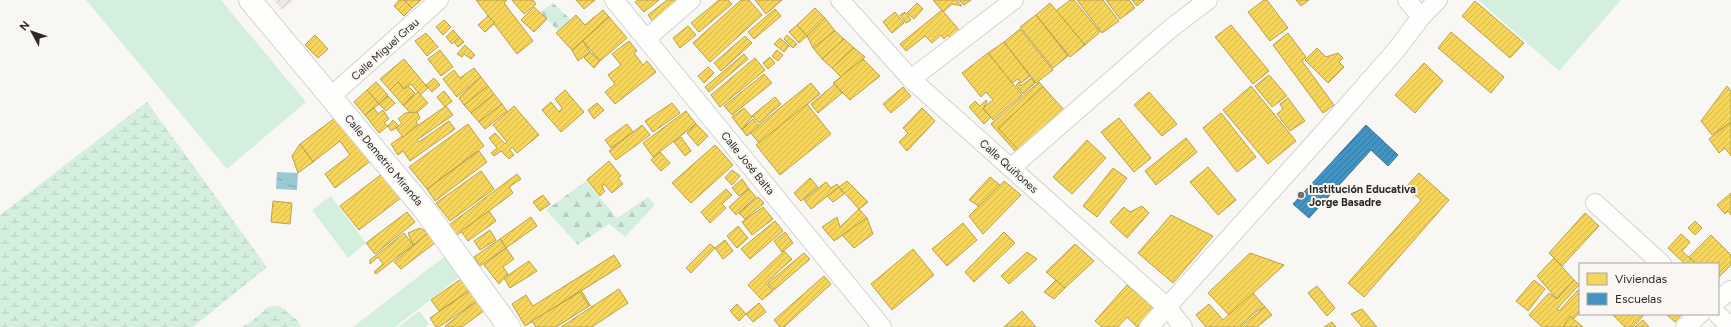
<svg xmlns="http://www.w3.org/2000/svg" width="1731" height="327" font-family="Figtree,sans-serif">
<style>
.industrial{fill:url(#industrial-furrows)}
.green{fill:#d5efdf}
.forest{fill:url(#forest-firs)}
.wetland{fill:url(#wetland-marsh)}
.water{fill:url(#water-ripples)}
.homes{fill:url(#homes-hatch);stroke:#b9a14c}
.schools{fill:url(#schools-hatch);stroke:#3c7394}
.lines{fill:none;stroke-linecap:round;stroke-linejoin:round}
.street-casing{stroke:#d4d3d0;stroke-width:20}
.secondary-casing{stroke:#d4d3d0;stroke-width:24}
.street{stroke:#fefefd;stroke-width:18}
.secondary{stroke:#fefefd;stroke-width:22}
.poi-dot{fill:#72716f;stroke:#faf7f3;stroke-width:1.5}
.labels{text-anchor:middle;stroke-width:4;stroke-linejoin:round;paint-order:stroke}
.street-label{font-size:11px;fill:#2a2928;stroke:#faf7f3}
.poi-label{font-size:11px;font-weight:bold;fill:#2a2928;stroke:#faf7f3;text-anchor:start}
</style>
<defs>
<pattern id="industrial-furrows" width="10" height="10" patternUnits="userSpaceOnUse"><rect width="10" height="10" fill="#efe9e2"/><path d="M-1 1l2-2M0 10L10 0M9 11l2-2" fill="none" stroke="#cdc8c2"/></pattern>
<pattern id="forest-firs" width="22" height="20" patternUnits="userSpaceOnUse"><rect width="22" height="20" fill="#d5efdf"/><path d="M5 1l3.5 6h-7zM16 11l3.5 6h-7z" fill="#b7cdbf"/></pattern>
<pattern id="wetland-marsh" width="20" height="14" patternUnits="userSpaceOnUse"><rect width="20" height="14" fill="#d5efdf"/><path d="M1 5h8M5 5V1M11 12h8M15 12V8" fill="none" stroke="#b7cdbf"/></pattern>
<pattern id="water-ripples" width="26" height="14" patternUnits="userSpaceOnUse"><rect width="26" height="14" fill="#99cad4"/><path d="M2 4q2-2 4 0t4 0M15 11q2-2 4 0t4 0" fill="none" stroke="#7da4ac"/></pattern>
<pattern id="homes-hatch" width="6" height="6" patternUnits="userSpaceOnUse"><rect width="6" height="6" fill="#f6d55c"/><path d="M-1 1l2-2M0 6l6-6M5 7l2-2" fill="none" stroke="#d3b750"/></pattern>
<pattern id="schools-hatch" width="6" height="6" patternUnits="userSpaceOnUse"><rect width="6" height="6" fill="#4393c3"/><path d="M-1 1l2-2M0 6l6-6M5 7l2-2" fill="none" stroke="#38789e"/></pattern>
</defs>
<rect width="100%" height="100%" fill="#f9f7f4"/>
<path class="industrial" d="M 274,0 L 294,0 L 282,10 Z"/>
<g class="green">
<path d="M 86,0 L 221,0 L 306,102 L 227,169 Z"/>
<path d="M 1478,0 L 1621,0 L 1559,71 Z"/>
<path d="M 331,196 L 366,243 L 348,258 L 312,210 Z"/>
<path d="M 445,256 L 461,276 L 395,327 L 353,327 Z"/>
<path d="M 419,311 L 429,324 L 425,327 L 399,327 Z"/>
</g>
<g class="forest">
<path d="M 553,3 L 571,20 L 559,32 L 540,12 Z"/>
<path d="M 586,181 L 617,218 L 648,197 L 655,205 L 625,237 L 609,224 L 578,245 L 546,210 Z"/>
</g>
<g class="wetland">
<path d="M 147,102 L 267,267 L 193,327 L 0,327 L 0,215 Z"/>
<path d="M 280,306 L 298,321 L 301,327 L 242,327 L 251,322 L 268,307 Z"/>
</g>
<path class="water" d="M 277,172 L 298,173 L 297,190 L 276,189 Z"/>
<g class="homes">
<path d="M 399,0 L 404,0 L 412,8 L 404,16 L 394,6 Z"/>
<path d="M 404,0 L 421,0 L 412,8 Z"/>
<path d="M 476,0 L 507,0 L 504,3 L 533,41 L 517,54 Z"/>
<path d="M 512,0 L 533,0 L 536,4 L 524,14 Z"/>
<path d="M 576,0 L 595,0 L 584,9 Z"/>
<path d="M 638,0 L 659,0 L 644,12 L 635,2 Z"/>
<path d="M 667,0 L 688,0 L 656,26 L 648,15 Z"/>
<path d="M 719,0 L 728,0 L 732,4 L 699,32 L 691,23 Z"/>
<path d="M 741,0 L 749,0 L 762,15 L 710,62 L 693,43 Z"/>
<path d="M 755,0 L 782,0 L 766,14 Z"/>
<path d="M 933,0 L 957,0 L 962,6 L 952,4 L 943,12 Z"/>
<path d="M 959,0 L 971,0 L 964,5 Z"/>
<path d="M 1070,0 L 1074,0 L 1100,32 L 1085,45 L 1056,11 Z"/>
<path d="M 1077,0 L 1103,0 L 1119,21 L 1102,33 Z"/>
<path d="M 1106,0 L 1129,0 L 1135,8 L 1120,19 Z"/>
<path d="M 1132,0 L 1144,0 L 1137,6 Z"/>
<path d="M 1264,0 L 1267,0 L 1288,28 L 1270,41 L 1248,12 Z"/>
<path d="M 1296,0 L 1309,0 L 1301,6 Z"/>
<path d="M 1475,1 L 1524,43 L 1510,58 L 1462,16 Z"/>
<path d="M 917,3 L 923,9 L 914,19 L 907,13 Z"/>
<path d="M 1050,3 L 1085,45 L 1070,57 L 1036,15 Z"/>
<path d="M 534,7 L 547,19 L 534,32 L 521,20 Z"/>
<path d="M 815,8 L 825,18 L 807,36 L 797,25 Z"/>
<path d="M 775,9 L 781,16 L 754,39 L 748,32 Z"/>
<path d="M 603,10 L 609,17 L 572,50 L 556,33 L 576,15 L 585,25 Z"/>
<path d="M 942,10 L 960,31 L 951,39 L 948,35 L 944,39 L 941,35 L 932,43 L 925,36 L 906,51 L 900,44 Z"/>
<path d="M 895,12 L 904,23 L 892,33 L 883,22 Z"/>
<path d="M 905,12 L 911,20 L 906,23 L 900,15 Z"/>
<path d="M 1036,15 L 1068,56 L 1053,68 L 1020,27 Z"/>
<path d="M 488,16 L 495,23 L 485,32 L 478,25 Z"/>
<path d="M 609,17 L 627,38 L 600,61 L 583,41 Z"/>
<path d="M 825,18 L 835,31 L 813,48 L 807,36 Z"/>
<path d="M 444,20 L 451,27 L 443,35 L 436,27 Z"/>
<path d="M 797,25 L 807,36 L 799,43 L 789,32 Z"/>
<path d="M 1231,25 L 1269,71 L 1253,84 L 1215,37 Z"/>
<path d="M 688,26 L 696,35 L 680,48 L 673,38 Z"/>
<path d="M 1020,29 L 1053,70 L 1036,83 L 1004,42 Z"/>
<path d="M 453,30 L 459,37 L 452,44 L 446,37 Z"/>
<path d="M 835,31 L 844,39 L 822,59 L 813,48 Z"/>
<path d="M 1451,32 L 1504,77 L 1491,93 L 1438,48 Z"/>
<path d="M 426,33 L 438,47 L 427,56 L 415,41 Z"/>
<path d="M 1288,33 L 1306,57 L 1302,61 L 1334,105 L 1323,113 L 1273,45 Z"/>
<path d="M 315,35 L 328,49 L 318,58 L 305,45 Z"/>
<path d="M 787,35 L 797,44 L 793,48 L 784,39 Z"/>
<path d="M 745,36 L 752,43 L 721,71 L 714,63 Z"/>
<path d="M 459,37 L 464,42 L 458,47 L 454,42 Z"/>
<path d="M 780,38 L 789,46 L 784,52 L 774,44 Z"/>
<path d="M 844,39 L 854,48 L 832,68 L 822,59 Z"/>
<path d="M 583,41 L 590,52 L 578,61 L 572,50 Z"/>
<path d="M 629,41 L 637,51 L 634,53 L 643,65 L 647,61 L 656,72 L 615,104 L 605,92 L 615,84 L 608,75 L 621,65 L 612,54 Z"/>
<path d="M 1004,42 L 1030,76 L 1021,83 L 1018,79 L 1012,83 L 988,53 Z"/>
<path d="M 465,45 L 475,55 L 471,59 L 464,54 L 462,57 L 457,54 Z"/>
<path d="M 854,48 L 865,57 L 841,77 L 832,68 Z"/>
<path d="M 1317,48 L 1326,57 L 1338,53 L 1343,58 L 1339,62 L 1344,67 L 1328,83 L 1305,60 Z"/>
<path d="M 440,50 L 453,67 L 441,76 L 428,59 Z"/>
<path d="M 777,50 L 783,55 L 778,61 L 772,56 Z"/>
<path d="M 590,52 L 600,61 L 594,68 L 584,58 Z"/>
<path d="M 988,53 L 1022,95 L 993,120 L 983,108 L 993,100 L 986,92 L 981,97 L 962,73 Z"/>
<path d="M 744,54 L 748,59 L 709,92 L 705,87 Z"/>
<path d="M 770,57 L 775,63 L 768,69 L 763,63 Z"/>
<path d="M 755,58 L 765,70 L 720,107 L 711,95 Z"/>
<path d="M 404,59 L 428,88 L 420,95 L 411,84 L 404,89 L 398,82 L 390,90 L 380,79 Z"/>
<path d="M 863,59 L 880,76 L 850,100 L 833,83 Z"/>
<path d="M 1424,63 L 1443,81 L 1415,113 L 1395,95 Z"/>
<path d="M 708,67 L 714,73 L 704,83 L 698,76 Z"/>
<path d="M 474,68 L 481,77 L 457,97 L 443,79 L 454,70 L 460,78 Z"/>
<path d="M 764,74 L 772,83 L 732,115 L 724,106 Z"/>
<path d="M 1269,75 L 1287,96 L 1272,107 L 1255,86 Z"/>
<path d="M 481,77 L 488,86 L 464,105 L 459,98 Z"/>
<path d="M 434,78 L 440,85 L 432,92 L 426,85 Z"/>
<path d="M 1031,78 L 1035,83 L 1023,94 L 1016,85 L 1019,82 L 1021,86 Z"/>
<path d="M 376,82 L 388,95 L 379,104 L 367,90 Z"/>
<path d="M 398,82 L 404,89 L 408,86 L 415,93 L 403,105 L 390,90 Z"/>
<path d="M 1039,82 L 1063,110 L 1016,152 L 991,124 Z"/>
<path d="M 811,83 L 820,94 L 759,143 L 750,132 Z"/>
<path d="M 835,84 L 842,93 L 818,113 L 811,104 Z"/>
<path d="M 488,86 L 494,94 L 471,113 L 464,105 Z"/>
<path d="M 1251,86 L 1296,141 L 1268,164 L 1223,110 Z"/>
<path d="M 1727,86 L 1731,91 L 1731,122 L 1712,135 L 1701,121 Z"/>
<path d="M 903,87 L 911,96 L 891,113 L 883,104 Z"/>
<path d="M 1043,87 L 1066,112 L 1021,153 L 998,128 Z"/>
<path d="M 367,90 L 379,104 L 365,115 L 354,102 Z"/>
<path d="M 565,90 L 584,112 L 561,132 L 542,110 L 551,102 L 559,112 L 562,108 L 555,99 Z"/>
<path d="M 444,91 L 452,101 L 445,107 L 437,97 Z"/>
<path d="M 418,92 L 428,103 L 413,116 L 403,105 Z"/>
<path d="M 1149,92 L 1177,124 L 1162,136 L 1134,105 Z"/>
<path d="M 494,94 L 502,104 L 479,122 L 471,113 Z"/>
<path d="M 388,96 L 395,103 L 386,111 L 379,104 Z"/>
<path d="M 775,97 L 781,104 L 759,123 L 752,116 Z"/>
<path d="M 1288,98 L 1305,121 L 1290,131 L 1277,114 L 1283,109 L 1280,104 Z"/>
<path d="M 986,100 L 987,102 L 983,109 L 991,117 L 984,124 L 969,107 L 975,101 L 980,106 Z"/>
<path d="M 597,103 L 604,110 L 594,119 L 588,110 Z"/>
<path d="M 672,103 L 680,113 L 653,132 L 645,121 Z"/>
<path d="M 502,104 L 507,111 L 485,129 L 479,122 Z"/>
<path d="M 807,104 L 831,134 L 780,175 L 756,145 Z"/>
<path d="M 446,106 L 453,115 L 417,140 L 419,142 L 449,121 L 455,129 L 410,161 L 403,151 L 398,155 L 391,144 Z"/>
<path d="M 514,106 L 539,135 L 517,153 L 512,147 L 510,150 L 514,155 L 509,159 L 501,151 L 494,156 L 491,153 L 497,148 L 489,138 L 495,133 L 505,144 L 507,142 L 493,125 Z"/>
<path d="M 374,108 L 378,114 L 383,110 L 389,119 L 384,123 L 388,126 L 379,133 L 365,115 Z"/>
<path d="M 744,108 L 752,117 L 742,130 L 732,117 Z"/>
<path d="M 922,108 L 935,121 L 907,151 L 899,142 L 908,133 L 903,128 Z"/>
<path d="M 686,111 L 696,124 L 653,157 L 643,143 Z"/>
<path d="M 417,112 L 420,118 L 416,122 L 418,125 L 403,137 L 396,128 L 402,123 L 398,119 L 405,113 Z"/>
<path d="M 1221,113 L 1256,157 L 1237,172 L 1203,128 Z"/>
<path d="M 339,115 L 372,160 L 335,188 L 325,174 L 350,155 L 340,141 L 313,162 L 300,144 Z"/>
<path d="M 1119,118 L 1151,158 L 1134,172 L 1101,132 Z"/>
<path d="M 753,119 L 759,126 L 747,136 L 742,130 Z"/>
<path d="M 393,120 L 399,126 L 391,131 L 388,126 Z"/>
<path d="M 1731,122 L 1731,156 L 1725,148 L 1719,153 L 1709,139 Z"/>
<path d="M 468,124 L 484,146 L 427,189 L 409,167 Z"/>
<path d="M 627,124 L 633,132 L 611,148 L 605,140 Z"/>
<path d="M 696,124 L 708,136 L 698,146 L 687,133 Z"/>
<path d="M 642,125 L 650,135 L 616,160 L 609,151 Z"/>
<path d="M 681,137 L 691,151 L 685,156 L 674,142 Z"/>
<path d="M 1186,138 L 1197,152 L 1156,185 L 1145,171 Z"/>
<path d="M 1087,140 L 1106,158 L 1072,194 L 1053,177 Z"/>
<path d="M 300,144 L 313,162 L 298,173 L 292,156 Z"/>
<path d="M 715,145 L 733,165 L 691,203 L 672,183 Z"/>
<path d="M 479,151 L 487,162 L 435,201 L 427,189 Z"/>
<path d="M 660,152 L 670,163 L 661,171 L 651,160 Z"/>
<path d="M 609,161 L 621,176 L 618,178 L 623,184 L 612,193 L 604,184 L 602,187 L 605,191 L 600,196 L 587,180 Z"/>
<path d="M 1208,167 L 1236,200 L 1218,215 L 1190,182 Z"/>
<path d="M 1113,168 L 1127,178 L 1097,217 L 1083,206 Z"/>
<path d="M 732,170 L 740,176 L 732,185 L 725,178 Z"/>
<path d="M 481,171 L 494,189 L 450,221 L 436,203 Z"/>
<path d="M 383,173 L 402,197 L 359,230 L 340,206 Z"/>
<path d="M 1419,173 L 1449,200 L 1364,297 L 1348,283 L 1421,200 L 1406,187 Z"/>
<path d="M 517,174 L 521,179 L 509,187 L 513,193 L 457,235 L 449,225 Z"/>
<path d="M 990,177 L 1000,185 L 979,206 L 969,200 Z"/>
<path d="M 810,178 L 818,187 L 801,201 L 794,193 Z"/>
<path d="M 742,179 L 749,189 L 739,196 L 732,188 Z"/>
<path d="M 847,181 L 868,202 L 859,209 L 839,187 Z"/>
<path d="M 1004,181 L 1021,195 L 983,234 L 969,216 Z"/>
<path d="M 826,182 L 831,188 L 837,184 L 839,187 L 811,209 L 804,200 Z"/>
<path d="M 839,187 L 844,194 L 833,202 L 827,196 Z"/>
<path d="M 726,189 L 732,195 L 722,204 L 726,208 L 710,223 L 701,212 Z"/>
<path d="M 749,189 L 756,197 L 736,215 L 729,207 Z"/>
<path d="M 1731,193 L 1731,215 L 1728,211 L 1725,214 L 1717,205 Z"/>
<path d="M 543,195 L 550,204 L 540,211 L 533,202 Z"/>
<path d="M 758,197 L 764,203 L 745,219 L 739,213 Z"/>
<path d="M 273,201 L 292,203 L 290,224 L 271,222 Z"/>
<path d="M 1142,206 L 1149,213 L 1127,238 L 1110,222 L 1124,207 L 1130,212 Z"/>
<path d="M 763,207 L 773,219 L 752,235 L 742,222 Z"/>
<path d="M 859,209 L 867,218 L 834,241 L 822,227 L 837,217 L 840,227 Z"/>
<path d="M 489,211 L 496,221 L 468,241 L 461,231 Z"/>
<path d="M 407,212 L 415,222 L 375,254 L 366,243 Z"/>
<path d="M 1585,213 L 1599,226 L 1562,266 L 1549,253 Z"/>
<path d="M 1171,215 L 1213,236 L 1173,283 L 1138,253 Z"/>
<path d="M 531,217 L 537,226 L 506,248 L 500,239 Z"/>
<path d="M 867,218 L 873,234 L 854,248 L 842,235 Z"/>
<path d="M 775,221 L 783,231 L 750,259 L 741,249 Z"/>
<path d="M 1695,221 L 1702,228 L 1695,235 L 1688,228 Z"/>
<path d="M 963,223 L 977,240 L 947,266 L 932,249 Z"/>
<path d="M 738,226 L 748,238 L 737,248 L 727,236 Z"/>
<path d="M 420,228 L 428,233 L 413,245 L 408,233 Z"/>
<path d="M 490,230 L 496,240 L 480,250 L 474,241 Z"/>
<path d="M 785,232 L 793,243 L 782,252 L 774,241 Z"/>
<path d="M 1004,232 L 1015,243 L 974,282 L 965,272 Z"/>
<path d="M 404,233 L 413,245 L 376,274 L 374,272 L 383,264 L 378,257 L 370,264 L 370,260 Z"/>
<path d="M 428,233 L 436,242 L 401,269 L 394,262 Z"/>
<path d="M 1681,234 L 1690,242 L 1682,251 L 1694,262 L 1692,264 L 1685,264 L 1668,248 Z"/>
<path d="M 1711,235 L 1731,255 L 1731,265 L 1718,278 L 1718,264 L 1692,264 L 1694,262 L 1689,257 Z"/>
<path d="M 500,239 L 506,248 L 480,266 L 474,257 Z"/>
<path d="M 725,240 L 733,251 L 723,259 L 715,248 Z"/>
<path d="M 710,244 L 715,248 L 691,273 L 686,268 Z"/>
<path d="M 1075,244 L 1094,261 L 1065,288 L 1046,272 Z"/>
<path d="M 506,248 L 514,259 L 503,267 L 508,274 L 499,284 L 484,265 Z"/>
<path d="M 913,249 L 934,275 L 892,310 L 871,284 Z"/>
<path d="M 784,251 L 792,259 L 766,283 L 773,291 L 762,300 L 748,285 Z"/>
<path d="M 1027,252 L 1037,259 L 1009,284 L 1001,276 Z"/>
<path d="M 804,253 L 810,259 L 774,290 L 768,283 Z"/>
<path d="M 1250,253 L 1284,265 L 1229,315 L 1208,293 Z"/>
<path d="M 614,255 L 621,266 L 525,326 L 512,304 L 526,295 L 533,306 Z"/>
<path d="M 1554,258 L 1574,280 L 1557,299 L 1537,276 Z"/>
<path d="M 529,261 L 537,271 L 510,288 L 504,278 Z"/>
<path d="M 824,276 L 831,284 L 784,327 L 780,327 L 774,320 Z"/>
<path d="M 461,279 L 469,291 L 439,311 L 431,300 Z"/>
<path d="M 1056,280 L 1065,288 L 1054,299 L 1044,292 Z"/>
<path d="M 1534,280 L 1545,289 L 1528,311 L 1516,301 Z"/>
<path d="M 1574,280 L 1579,285 L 1557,309 L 1559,311 L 1578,290 L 1580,292 L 1580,312 L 1566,327 L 1542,327 L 1529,315 L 1549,293 L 1557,299 Z"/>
<path d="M 1127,285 L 1154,308 L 1137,327 L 1127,317 L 1118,327 L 1102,327 L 1095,321 Z"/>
<path d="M 1317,286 L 1335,308 L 1327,316 L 1308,293 Z"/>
<path d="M 619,289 L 628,303 L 592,327 L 561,327 Z"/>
<path d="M 581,290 L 590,305 L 556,327 L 536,327 L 533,322 Z"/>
<path d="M 469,291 L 477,301 L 439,327 L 436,327 L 430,318 Z"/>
<path d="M 580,292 L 589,306 L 556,327 L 536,327 L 532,321 Z"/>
<path d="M 1253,293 L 1265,307 L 1257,311 L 1238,327 L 1206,327 L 1196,315 L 1209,304 L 1223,320 Z"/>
<path d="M 477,301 L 485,310 L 462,327 L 446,327 L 445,326 Z"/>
<path d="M 759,303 L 766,312 L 753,322 L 746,314 Z"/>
<path d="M 737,304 L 746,314 L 739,321 L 730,311 Z"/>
<path d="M 1265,307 L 1272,315 L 1257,327 L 1240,327 Z"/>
<path d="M 1362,309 L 1377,327 L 1362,327 L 1351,314 Z"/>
<path d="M 1022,311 L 1036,327 L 1004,327 Z"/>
<path d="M 1612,314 L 1642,314 L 1643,316 L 1633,327 L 1625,327 Z"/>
<path d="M 1666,314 L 1682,314 L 1675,322 Z"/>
<path d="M 1570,316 L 1583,327 L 1563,327 Z"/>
<path d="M 1643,320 L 1649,327 L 1635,327 Z"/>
<path d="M 1332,322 L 1336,327 L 1324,327 Z"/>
</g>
<path class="schools" d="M 1366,125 L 1398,155 L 1388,166 L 1371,150 L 1309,218 L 1293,204 Z"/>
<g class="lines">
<g class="street-casing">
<g id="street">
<path d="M 614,0 L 882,327"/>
<path d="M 840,0 L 911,79 L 1167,307 L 1183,327"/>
<path d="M 1407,0 L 1421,17"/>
<path d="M 646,39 L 691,0"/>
<path d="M 911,79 L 1014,0"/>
<path d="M 330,97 L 439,0"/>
<path d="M 1011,168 L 1170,29 L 1208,0"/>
<path d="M 1595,203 L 1662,264"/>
<path d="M 1718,300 L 1731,290"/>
<path d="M 1717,314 L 1731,327"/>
<path d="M 1149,327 L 1326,130 L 1397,49 L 1421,17 L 1438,0"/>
<path d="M 1685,327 L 1700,314"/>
</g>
</g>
<g class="secondary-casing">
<path id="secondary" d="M 250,0 L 424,209 L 509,327"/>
</g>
<use href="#street" class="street"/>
<use href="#secondary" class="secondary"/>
</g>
<circle class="poi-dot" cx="1301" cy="195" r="4"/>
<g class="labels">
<g class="street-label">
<text transform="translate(385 49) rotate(-42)" y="4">Calle Miguel Grau</text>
<text transform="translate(384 160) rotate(50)" y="4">Calle Demetrio Miranda</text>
<text transform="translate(748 163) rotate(51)" y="4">Calle José Balta</text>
<text transform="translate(1009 166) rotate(42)" y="4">Calle Quiñones</text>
</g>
<g class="poi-label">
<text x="1309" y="193">Institución Educativa<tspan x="1309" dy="13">Jorge Basadre</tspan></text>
</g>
</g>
<rect x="1579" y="263" width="140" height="52" fill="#faf7f3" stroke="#a7a5a2"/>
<rect x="1587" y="273" width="20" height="12" fill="#f6d55c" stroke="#a7a5a2"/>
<text x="1615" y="283" font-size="12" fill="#2a2928">Viviendas</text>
<rect x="1587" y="293" width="20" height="12" fill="#4393c3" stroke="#a7a5a2"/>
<text x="1615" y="303" font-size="12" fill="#2a2928">Escuelas</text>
<g transform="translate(32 32) rotate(310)" stroke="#faf7f3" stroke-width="3" paint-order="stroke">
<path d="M0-3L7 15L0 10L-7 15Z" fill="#2a2928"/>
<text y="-6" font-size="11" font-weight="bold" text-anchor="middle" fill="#2a2928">N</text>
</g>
</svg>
